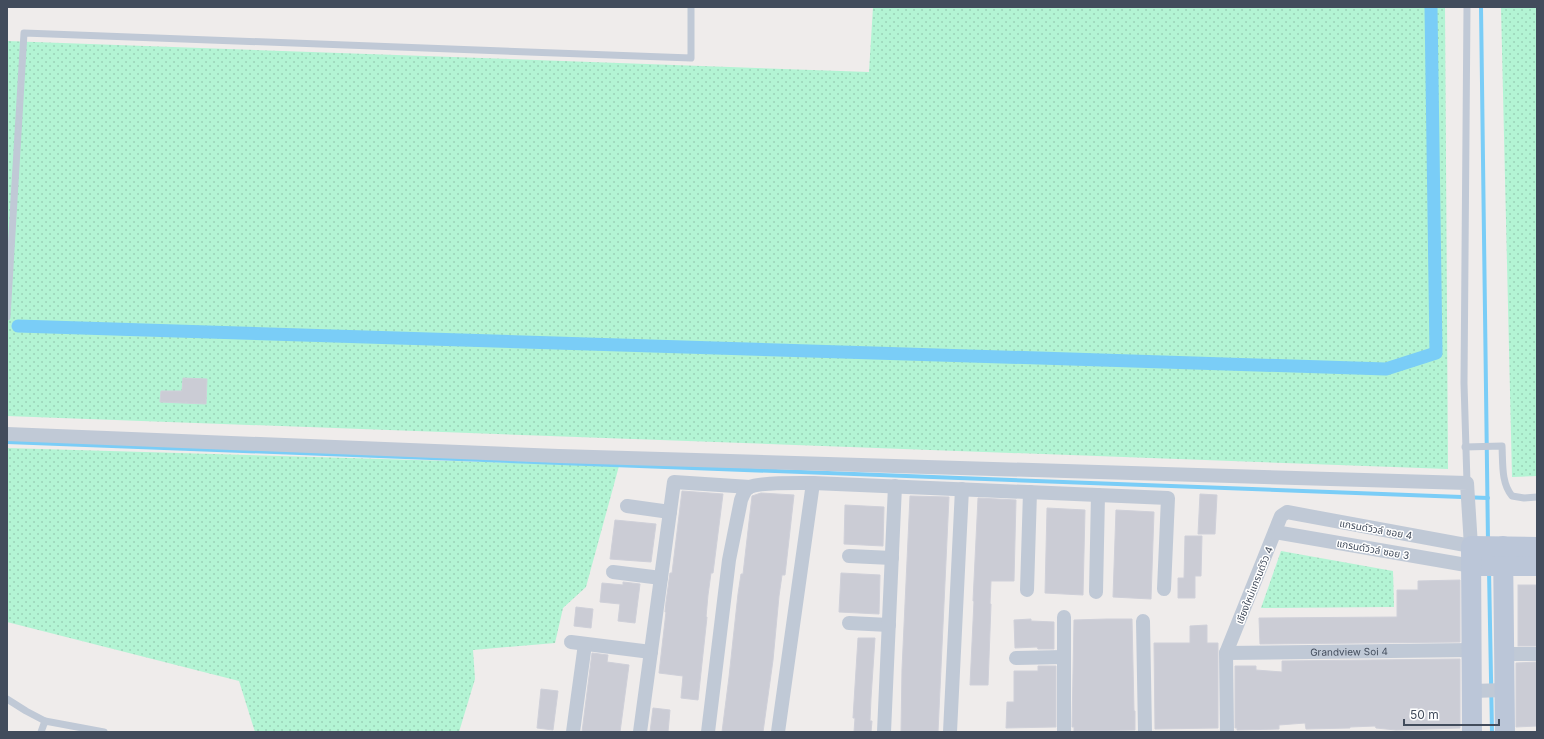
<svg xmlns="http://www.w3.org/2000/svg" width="1544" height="739" font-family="Inter,'Noto Sans Thai',sans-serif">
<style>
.grass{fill:url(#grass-dots)}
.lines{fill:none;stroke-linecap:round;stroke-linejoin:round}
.stream{stroke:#7acdf7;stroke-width:4}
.canal{stroke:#7acdf7;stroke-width:13}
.building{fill:#cbccd5;stroke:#cfd0d9}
.lane{stroke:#c0c9d6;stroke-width:7}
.street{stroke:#c0c9d6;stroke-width:14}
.secondary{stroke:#bbc6d8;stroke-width:20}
.labels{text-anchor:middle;stroke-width:3;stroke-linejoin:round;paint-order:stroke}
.street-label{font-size:10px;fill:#424c5c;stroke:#fff}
</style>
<defs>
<pattern id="grass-dots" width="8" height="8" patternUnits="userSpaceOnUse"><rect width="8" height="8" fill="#b3f4d4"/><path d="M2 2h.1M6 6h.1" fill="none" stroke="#9bd3b8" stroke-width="1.8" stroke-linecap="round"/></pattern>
</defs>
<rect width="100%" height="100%" fill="#efeceb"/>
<g class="grass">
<path d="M 873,7 L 1445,7 L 1448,469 L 7,416 L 7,41 L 869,72 Z"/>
<path d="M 1501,7 L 1537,7 L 1537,476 L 1512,477 Z"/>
<path d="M 7,448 L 619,466 L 586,587 L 563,608 L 555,643 L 473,650 L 475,679 L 459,732 L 255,732 L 239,681 L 7,622 Z"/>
<path d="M 1281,551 L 1393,571 L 1394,607 L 1261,608 Z"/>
</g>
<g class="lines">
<g class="stream">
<path d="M 1481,7 L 1488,542"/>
<path d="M 7,442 L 1488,498"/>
<path d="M 1489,570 L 1492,732"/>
</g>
<path class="canal" d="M 18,326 L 1386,369 L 1436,353 L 1431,7"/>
</g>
<g class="building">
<path d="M 183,378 L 207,379 L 206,404 L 160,402 L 161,391 L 182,391 Z"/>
<path d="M 682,491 L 723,494 L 713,573 L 711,573 L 708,595 L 706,617 L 707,617 L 698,700 L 681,698 L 683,676 L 659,673 L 666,612 L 665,612 L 666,602 L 670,573 L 672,573 Z"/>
<path d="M 761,493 L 794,495 L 785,575 L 782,575 L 779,596 L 773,660 L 763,732 L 722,732 L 729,677 L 738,594 L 741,574 L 743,574 L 752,496 Z"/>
<path d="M 1200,494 L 1217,495 L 1215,534 L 1198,534 Z"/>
<path d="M 910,496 L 949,497 L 938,732 L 901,732 L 902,669 Z"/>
<path d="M 978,498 L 1016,500 L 1014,581 L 991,581 L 990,604 L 991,604 L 988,685 L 970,685 L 974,601 L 973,601 Z"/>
<path d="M 845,505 L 884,507 L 883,546 L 844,544 Z"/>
<path d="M 1047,508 L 1085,510 L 1083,595 L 1045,593 Z"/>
<path d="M 1116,510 L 1154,512 L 1151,599 L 1113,597 Z"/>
<path d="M 615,520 L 656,524 L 651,562 L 610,559 Z"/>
<path d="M 1185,536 L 1202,536 L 1201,576 L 1195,576 L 1195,598 L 1178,598 L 1178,578 L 1184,578 Z"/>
<path d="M 841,573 L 880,575 L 879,614 L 839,612 Z"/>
<path d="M 1460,580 L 1460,642 L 1260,644 L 1259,618 L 1397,617 L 1397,590 L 1418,590 L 1418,581 Z"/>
<path d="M 623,582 L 640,584 L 635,623 L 618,621 L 620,604 L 600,602 L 602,583 L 623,585 Z"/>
<rect x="1518" y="585" width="19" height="61"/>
<path d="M 576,607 L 593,609 L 591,628 L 574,626 Z"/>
<path d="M 1031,619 L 1031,621 L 1054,622 L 1054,649 L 1038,649 L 1037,647 L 1015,648 L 1014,620 Z"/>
<path d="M 1107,619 L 1132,619 L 1134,711 L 1135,711 L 1135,730 L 1074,731 L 1074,727 L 1072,727 L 1074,620 Z"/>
<path d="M 1207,625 L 1207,643 L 1218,643 L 1218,728 L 1155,729 L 1154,643 L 1190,643 L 1190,626 Z"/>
<path d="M 858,638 L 875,638 L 871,698 L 870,721 L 872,721 L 871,732 L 854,732 L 855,718 L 853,718 Z"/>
<path d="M 592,653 L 608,655 L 607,662 L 629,665 L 620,732 L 582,732 Z"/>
<path d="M 1460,659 L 1460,728 L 1396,730 L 1376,728 L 1375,726 L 1350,727 L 1350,728 L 1306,729 L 1305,723 L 1279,725 L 1279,729 L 1237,730 L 1237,728 L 1235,728 L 1235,666 L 1256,666 L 1256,670 L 1282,672 L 1282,661 Z"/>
<path d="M 1537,662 L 1537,726 L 1516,727 L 1516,663 Z"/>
<path d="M 1038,666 L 1056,666 L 1056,727 L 1006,728 L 1007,702 L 1014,702 L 1014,671 L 1038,671 Z"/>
<path d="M 541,689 L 558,691 L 553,730 L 537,728 Z"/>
<path d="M 653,708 L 670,710 L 668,732 L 650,732 Z"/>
</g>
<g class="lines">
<g class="lane">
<path d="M 1467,7 L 1464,383 L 1467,483"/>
<path d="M 7,317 L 24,33 L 691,58 L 691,7"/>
<path d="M 1465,447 L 1502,446 C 1503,463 1501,483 1512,496 L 1524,498 L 1537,497"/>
<path d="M 7,699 L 26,711 L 45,721"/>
<path d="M 41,732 L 45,721 L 104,732"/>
</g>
<g class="street">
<path d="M 7,434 L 559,456 L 1467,483 L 1471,546 L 1287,512 L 1281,516 L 1226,653 L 1227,732"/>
<path d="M 627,506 L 670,512"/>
<path d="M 1275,532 L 1472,566"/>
<path d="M 849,556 L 892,558"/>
<path d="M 613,572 L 661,578"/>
<path d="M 1027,590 L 1030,492"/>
<path d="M 1096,592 L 1098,495"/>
<path d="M 1143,621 L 1145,732"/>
<path d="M 849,623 L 889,625"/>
<path d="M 571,642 L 651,652"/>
<path id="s1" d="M 1226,653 L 1471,650"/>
<path d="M 1504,654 L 1537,654"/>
<path d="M 1016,658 L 1064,657"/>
<path d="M 1472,691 L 1505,690"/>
<path d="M 573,732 L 585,644"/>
<path d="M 640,732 L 674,482 L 750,487"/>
<path d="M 708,732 L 729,560 L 741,500 C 743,495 745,489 750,487 C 759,482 801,483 813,483 L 1168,498 L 1164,589"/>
<path d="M 778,732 L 813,483"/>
<path d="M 884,732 L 895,486"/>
<path d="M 950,732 L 962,489"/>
<path d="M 1064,732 L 1064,617"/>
</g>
<g class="secondary">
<path d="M 1503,546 L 1505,732"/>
<path d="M 1472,566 L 1537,566"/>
<path d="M 1472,732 L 1471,546 L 1537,547"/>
</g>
</g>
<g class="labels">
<g class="street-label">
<text transform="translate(1376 529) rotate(10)" y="4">แกรนด์วิวล์ ซอย 4</text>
<text transform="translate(1373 549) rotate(10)" y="4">แกรนด์วิวล์ ซอย 3</text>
<text transform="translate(1254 585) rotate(-68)" y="4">เชียงใหม่แกรนด์วิว 4</text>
<text dy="4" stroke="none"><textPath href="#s1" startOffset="123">Grandview Soi 4</textPath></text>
</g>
</g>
<rect width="1544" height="739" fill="none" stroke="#424c5c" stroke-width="16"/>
<path d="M1404 719v6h95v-6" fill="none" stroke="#424c5c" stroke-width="2"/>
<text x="1410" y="719" font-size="12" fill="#424c5c" stroke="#ffffff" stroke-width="3" paint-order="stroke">50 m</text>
</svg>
